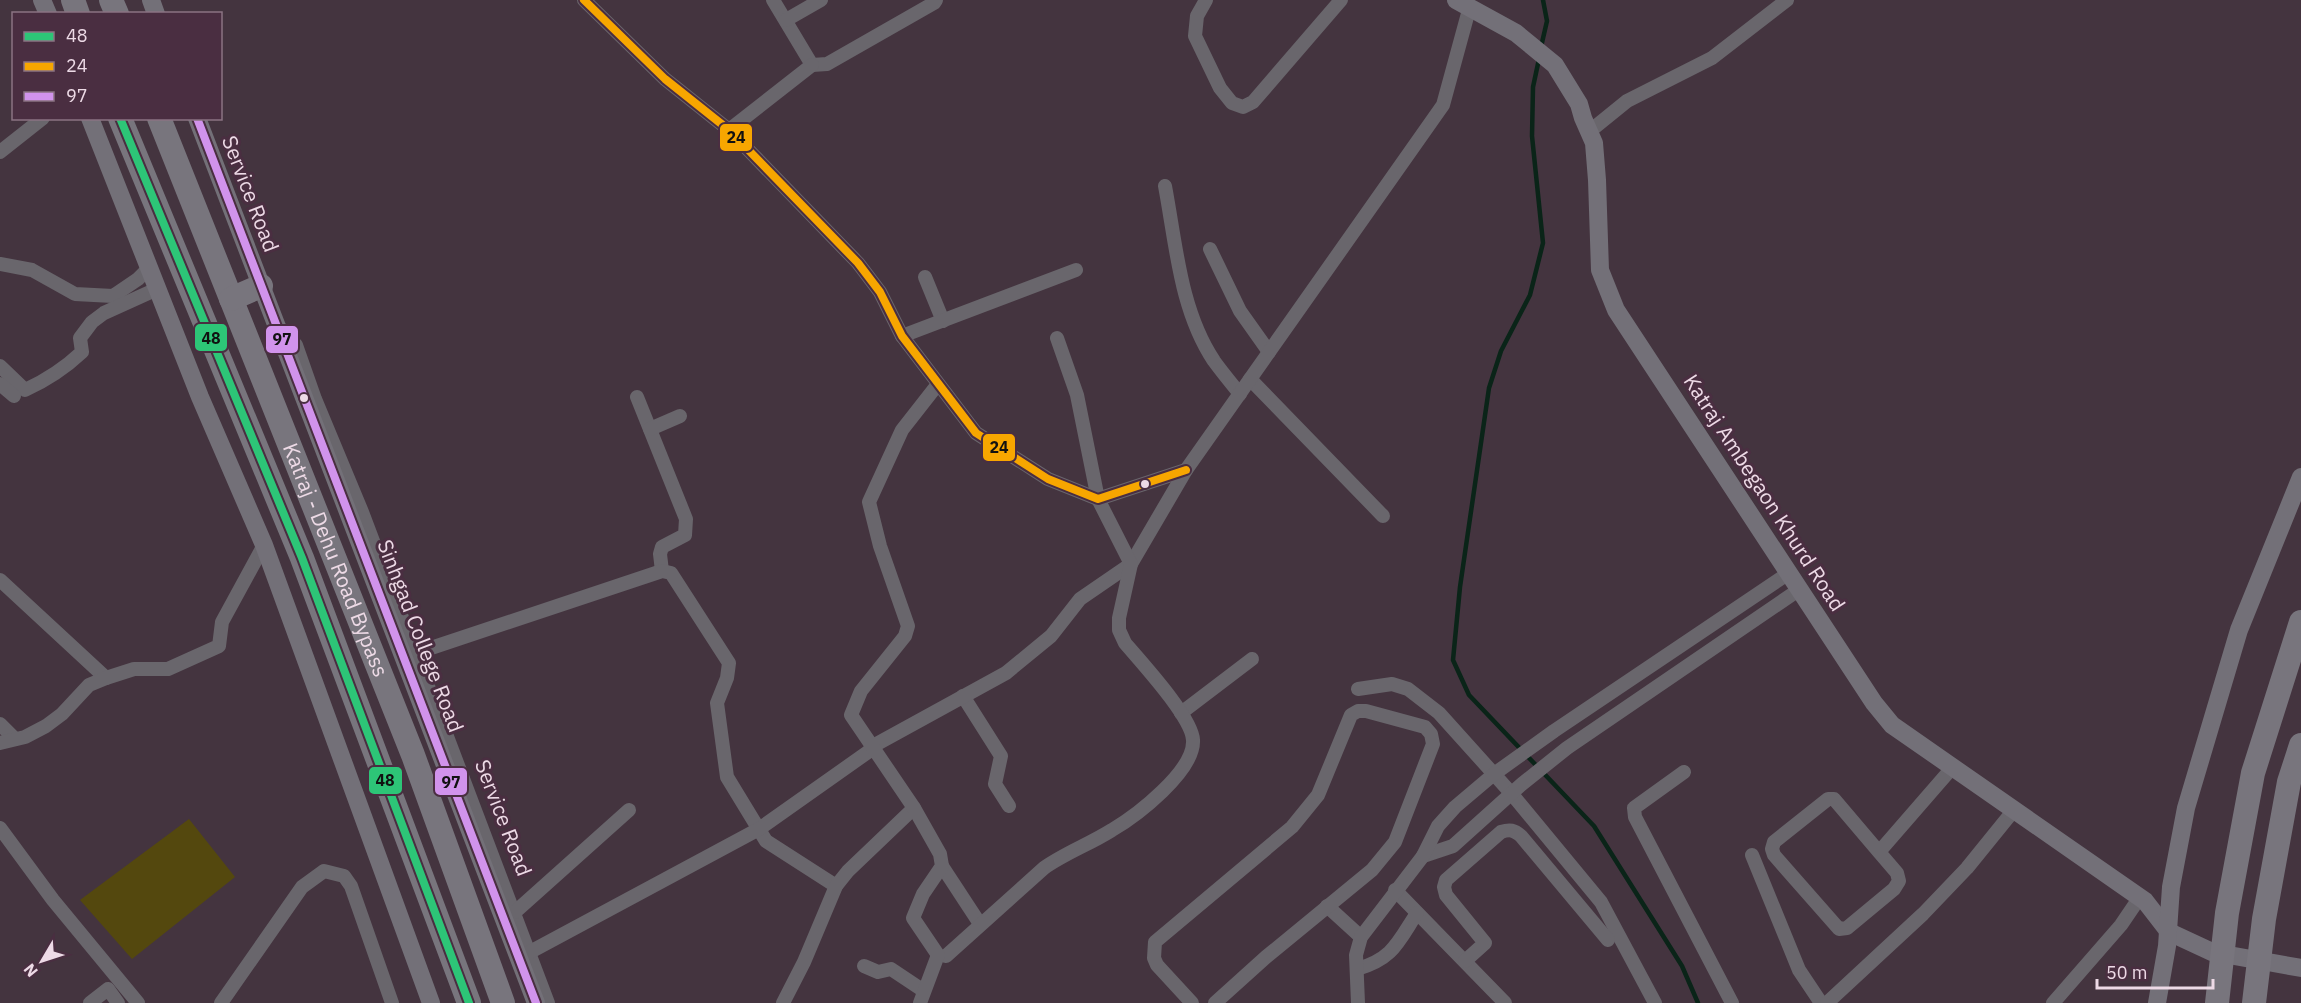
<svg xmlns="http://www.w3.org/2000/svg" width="2301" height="1003" font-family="'IBM Plex Sans',sans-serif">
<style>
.green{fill:#54480e}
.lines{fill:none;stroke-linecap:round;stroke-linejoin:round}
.stream{stroke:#0a2418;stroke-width:4.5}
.street{stroke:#69666c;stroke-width:14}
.secondary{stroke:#737078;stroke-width:18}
.highway{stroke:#78757d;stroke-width:24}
.bus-1-casing{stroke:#4a2e41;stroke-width:12}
.bus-2-casing{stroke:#4a2e41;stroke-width:12}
.bus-3-casing{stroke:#4a2e41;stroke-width:12}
.bus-1{stroke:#2dc577;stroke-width:8}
.bus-2{stroke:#f7a600;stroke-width:8}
.bus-3{stroke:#d193ec;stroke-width:8}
.bus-dot{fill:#eddae6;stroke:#4a2e41;stroke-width:2}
.labels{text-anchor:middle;stroke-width:6;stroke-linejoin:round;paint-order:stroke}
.street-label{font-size:21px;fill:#eddae6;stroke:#4a2e41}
.line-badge{stroke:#4a2e41;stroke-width:2}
.pale-badge-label{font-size:16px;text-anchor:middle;font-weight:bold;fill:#111}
</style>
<rect width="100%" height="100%" fill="#44343f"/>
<path class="green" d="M 189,819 L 235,877 L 132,959 L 80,900 Z"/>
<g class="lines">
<g class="stream">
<path d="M 1541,47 L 1547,21 L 1543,0"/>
<path d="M 1539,59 L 1533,87 L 1532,136 L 1543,243 L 1530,295 L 1501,351 L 1489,388 L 1460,587 L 1453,660 L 1469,695 L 1594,826 L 1682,966 L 1698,1003"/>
</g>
<g class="street">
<path d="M 584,0 L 665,79 L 729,130 L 858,263 L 880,292 L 902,336 L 976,433 L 1048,479 L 1098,499 L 1186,470"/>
<path d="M 773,0 L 812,65 L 827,64 L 934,3 L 936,0"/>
<path d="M 1206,0 L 1197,16 L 1195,36 L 1220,88 L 1232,103 L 1243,107 L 1253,102 L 1341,0"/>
<path d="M 786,20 L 821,0"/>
<path d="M 729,130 L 812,65"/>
<path d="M 1590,131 L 1627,101 L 1712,58 L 1787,0"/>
<path d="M 0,152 L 43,118"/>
<path d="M 1165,186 C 1176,244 1180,310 1214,361 C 1222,372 1231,383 1240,394"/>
<path d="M 1210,249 L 1240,311 L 1269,352"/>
<path d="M 0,264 L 32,270 L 75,294 L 113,296 L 138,279 L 149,268"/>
<path d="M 925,277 L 943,321"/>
<path d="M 281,329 L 296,345 L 315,399 L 362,512 L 548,1003"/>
<path d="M 902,336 L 1076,270"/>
<path d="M 0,366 L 25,390 C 47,380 65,368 82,352 L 80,338 L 92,322 L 104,313 L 157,289"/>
<path d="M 1250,379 L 1383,516"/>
<path d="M 0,384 L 14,396"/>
<path d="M 637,397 L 686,519 L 685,535 L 662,547 L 660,554 L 662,571"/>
<path d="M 650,429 L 680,416"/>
<path d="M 0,580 L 106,678"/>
<path d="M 416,653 L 662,571 L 671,573 L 729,663 L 727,678 L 717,703 L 727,777 L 766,841 L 836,886"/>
<path d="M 1358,689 L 1392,684 L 1408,689 L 1439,713 L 1511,793 L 1601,902 L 1655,1003"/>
<path d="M 963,696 L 1001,756 L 995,784 L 1009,806"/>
<path d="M 1181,713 L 1252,659"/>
<path d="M 0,724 L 15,739"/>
<path d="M 0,743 L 25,737 L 46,726 L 62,714 L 89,685 L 106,678 L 134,669 L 168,669 L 219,646 L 222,622 L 264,545"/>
<path d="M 1684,772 L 1634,808 L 1635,817 L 1732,1003"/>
<path d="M 0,828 L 53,900 L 138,1003"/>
<path d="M 1879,852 L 1834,799 L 1828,799 L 1774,842 L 1772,849 L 1774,855 L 1839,929 L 1847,928 L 1894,889 L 1899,881 L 1897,873 L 1879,852 L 1952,768"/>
<path d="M 1752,855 L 1799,970 L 1821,1003"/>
<path d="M 1423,856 L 1453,846 L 1522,784 L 1567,748 L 1800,589"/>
<path d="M 942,866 L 980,924"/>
<path d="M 1395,890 L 1505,1003"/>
<path d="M 1327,906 L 1361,937"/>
<path d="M 515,912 L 629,810"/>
<path d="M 530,952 L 759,829 L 868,752 L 873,746 L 1006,673 L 1051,636 L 1080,599 L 1131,564 L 1186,470 L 1443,105 L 1470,6"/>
<path d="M 946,956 L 1044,868 C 1065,853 1090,844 1112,830 C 1136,816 1195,771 1193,740 C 1192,717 1141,662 1125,643 L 1119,630 L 1119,618 L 1131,564 L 1098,499 L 1077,395 L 1057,338"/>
<path d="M 1465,961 L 1485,943 L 1446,895 L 1444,887 L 1446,880 L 1501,832 C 1510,829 1514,830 1521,836 L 1608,940"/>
<path d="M 864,966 L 878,972 L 891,969 L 924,991"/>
<path d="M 1357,969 C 1393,959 1398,942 1417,913"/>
<path d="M 90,1003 L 108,989 L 118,1003"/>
<path d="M 221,1003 L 302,887 L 324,871 L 344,876 L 351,886 L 392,1003"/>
<path d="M 783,1003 L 804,962 L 836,886 L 848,871 L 914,808"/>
<path d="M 920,1003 L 938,955 L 913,918 L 923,894 L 942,866 L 940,854 L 914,808 L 851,715 L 861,691 L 905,636 L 908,626 L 880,546 L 869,502 L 902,430 L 938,384"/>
<path d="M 1192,1003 L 1157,965 L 1154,958 L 1155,942 L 1292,827 L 1318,795 L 1351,715 L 1358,711 L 1366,711 L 1425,727 L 1431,734 L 1433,744 L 1395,842 L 1372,870 L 1266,957 L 1215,1003"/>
<path d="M 1358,1003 L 1356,955 L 1361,937 L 1423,856 L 1438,826 L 1455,807 L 1494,774 L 1554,731 L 1789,573"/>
<path d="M 1827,1003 L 1923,914 L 1967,868 L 2014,810"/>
<path d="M 2053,1003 L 2121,925 L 2140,897"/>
</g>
<g class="secondary">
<path d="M 42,0 L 48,14"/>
<path d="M 151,0 L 156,14"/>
<path d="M 1456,0 L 1516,33 L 1555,65 L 1579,104 L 1583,118 L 1594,143 L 1597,180 L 1600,270 L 1616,310 L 1874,703 L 1892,725 L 2145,901 L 2169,932 L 2212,952 L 2301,968"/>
<path d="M 90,118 L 200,397 L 264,545 L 431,1003"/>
<path d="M 197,118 L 536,1003"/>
<path d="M 2157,1003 L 2167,946 L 2171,887 L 2186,808 L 2239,630 L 2301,477"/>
</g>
<g class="highway">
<path d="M 73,0 L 78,14"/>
<path d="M 111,0 L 117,14"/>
<path d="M 120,118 L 302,558 L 469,1003"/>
<path id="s1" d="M 159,118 L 413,755 L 503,1003"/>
<path d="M 231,299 L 261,286"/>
<path d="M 2217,1003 L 2227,913 L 2253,773 L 2301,622"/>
<path d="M 2254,1003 L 2264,919 L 2289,782 L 2301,745"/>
</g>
<g class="bus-1-casing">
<path id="bus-1" d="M 120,118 L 302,558 L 469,1003"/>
</g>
<g class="bus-2-casing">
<path id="bus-2" d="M 584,0 L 665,79 L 729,130 L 858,263 L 880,292 L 902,336 L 976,433 L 1048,479 L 1098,499 L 1186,470"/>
</g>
<g class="bus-3-casing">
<path id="bus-3" d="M 197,118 L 536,1003"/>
</g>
<use href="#bus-1" class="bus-1"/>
<use href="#bus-2" class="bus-2"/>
<use href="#bus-3" class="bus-3"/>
</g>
<g class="bus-dot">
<circle cx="304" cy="398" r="5"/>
<circle cx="1145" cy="484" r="5"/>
</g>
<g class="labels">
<g class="street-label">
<text transform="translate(250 194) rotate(69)" y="7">Service Road</text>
<text transform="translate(1764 493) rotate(57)" y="7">Katraj Ambegaon Khurd Road</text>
<text dy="7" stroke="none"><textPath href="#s1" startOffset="476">Katraj - Dehu Road Bypass</textPath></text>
<text transform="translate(420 636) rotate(69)" y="7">Sinhgad College Road</text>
<text transform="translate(503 818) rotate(69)" y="7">Service Road</text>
</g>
</g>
<g class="line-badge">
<rect x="719" y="123" width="34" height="29" rx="6" fill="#f7a600"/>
<rect x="194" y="323" width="34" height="29" rx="6" fill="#2dc577"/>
<rect x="265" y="325" width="34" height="29" rx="6" fill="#d193ec"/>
<rect x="982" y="433" width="34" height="29" rx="6" fill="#f7a600"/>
<rect x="368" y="766" width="35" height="29" rx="6" fill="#2dc577"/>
<rect x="434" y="767" width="34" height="29" rx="6" fill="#d193ec"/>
</g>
<g class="pale-badge-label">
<text x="736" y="143">24</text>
<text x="211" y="344">48</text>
<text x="282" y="345">97</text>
<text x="999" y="453">24</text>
<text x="385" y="786">48</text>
<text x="451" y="788">97</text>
</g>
<rect x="12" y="12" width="210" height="108" fill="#4a2e41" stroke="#8b7383" stroke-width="1.5"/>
<rect x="24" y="32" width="30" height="9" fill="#2dc577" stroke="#8b7383" stroke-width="1.5"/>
<text x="66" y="42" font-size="18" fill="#eddae6">48</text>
<rect x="24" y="62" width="30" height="9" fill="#f7a600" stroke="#8b7383" stroke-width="1.5"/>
<text x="66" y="72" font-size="18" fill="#eddae6">24</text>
<rect x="24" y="92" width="30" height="9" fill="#d193ec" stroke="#8b7383" stroke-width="1.5"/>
<text x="66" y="102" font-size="18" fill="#eddae6">97</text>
<g transform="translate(42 961) rotate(231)" stroke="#4a2e41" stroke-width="4.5" paint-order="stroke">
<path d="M0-4.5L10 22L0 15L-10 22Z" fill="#eddae6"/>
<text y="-9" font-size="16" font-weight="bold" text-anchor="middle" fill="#eddae6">N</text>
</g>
<path d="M2097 979v9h116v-9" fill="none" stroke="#eddae6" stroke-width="3"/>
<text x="2106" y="979" font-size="18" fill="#eddae6" stroke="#4a2e41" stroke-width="4.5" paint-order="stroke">50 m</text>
</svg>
